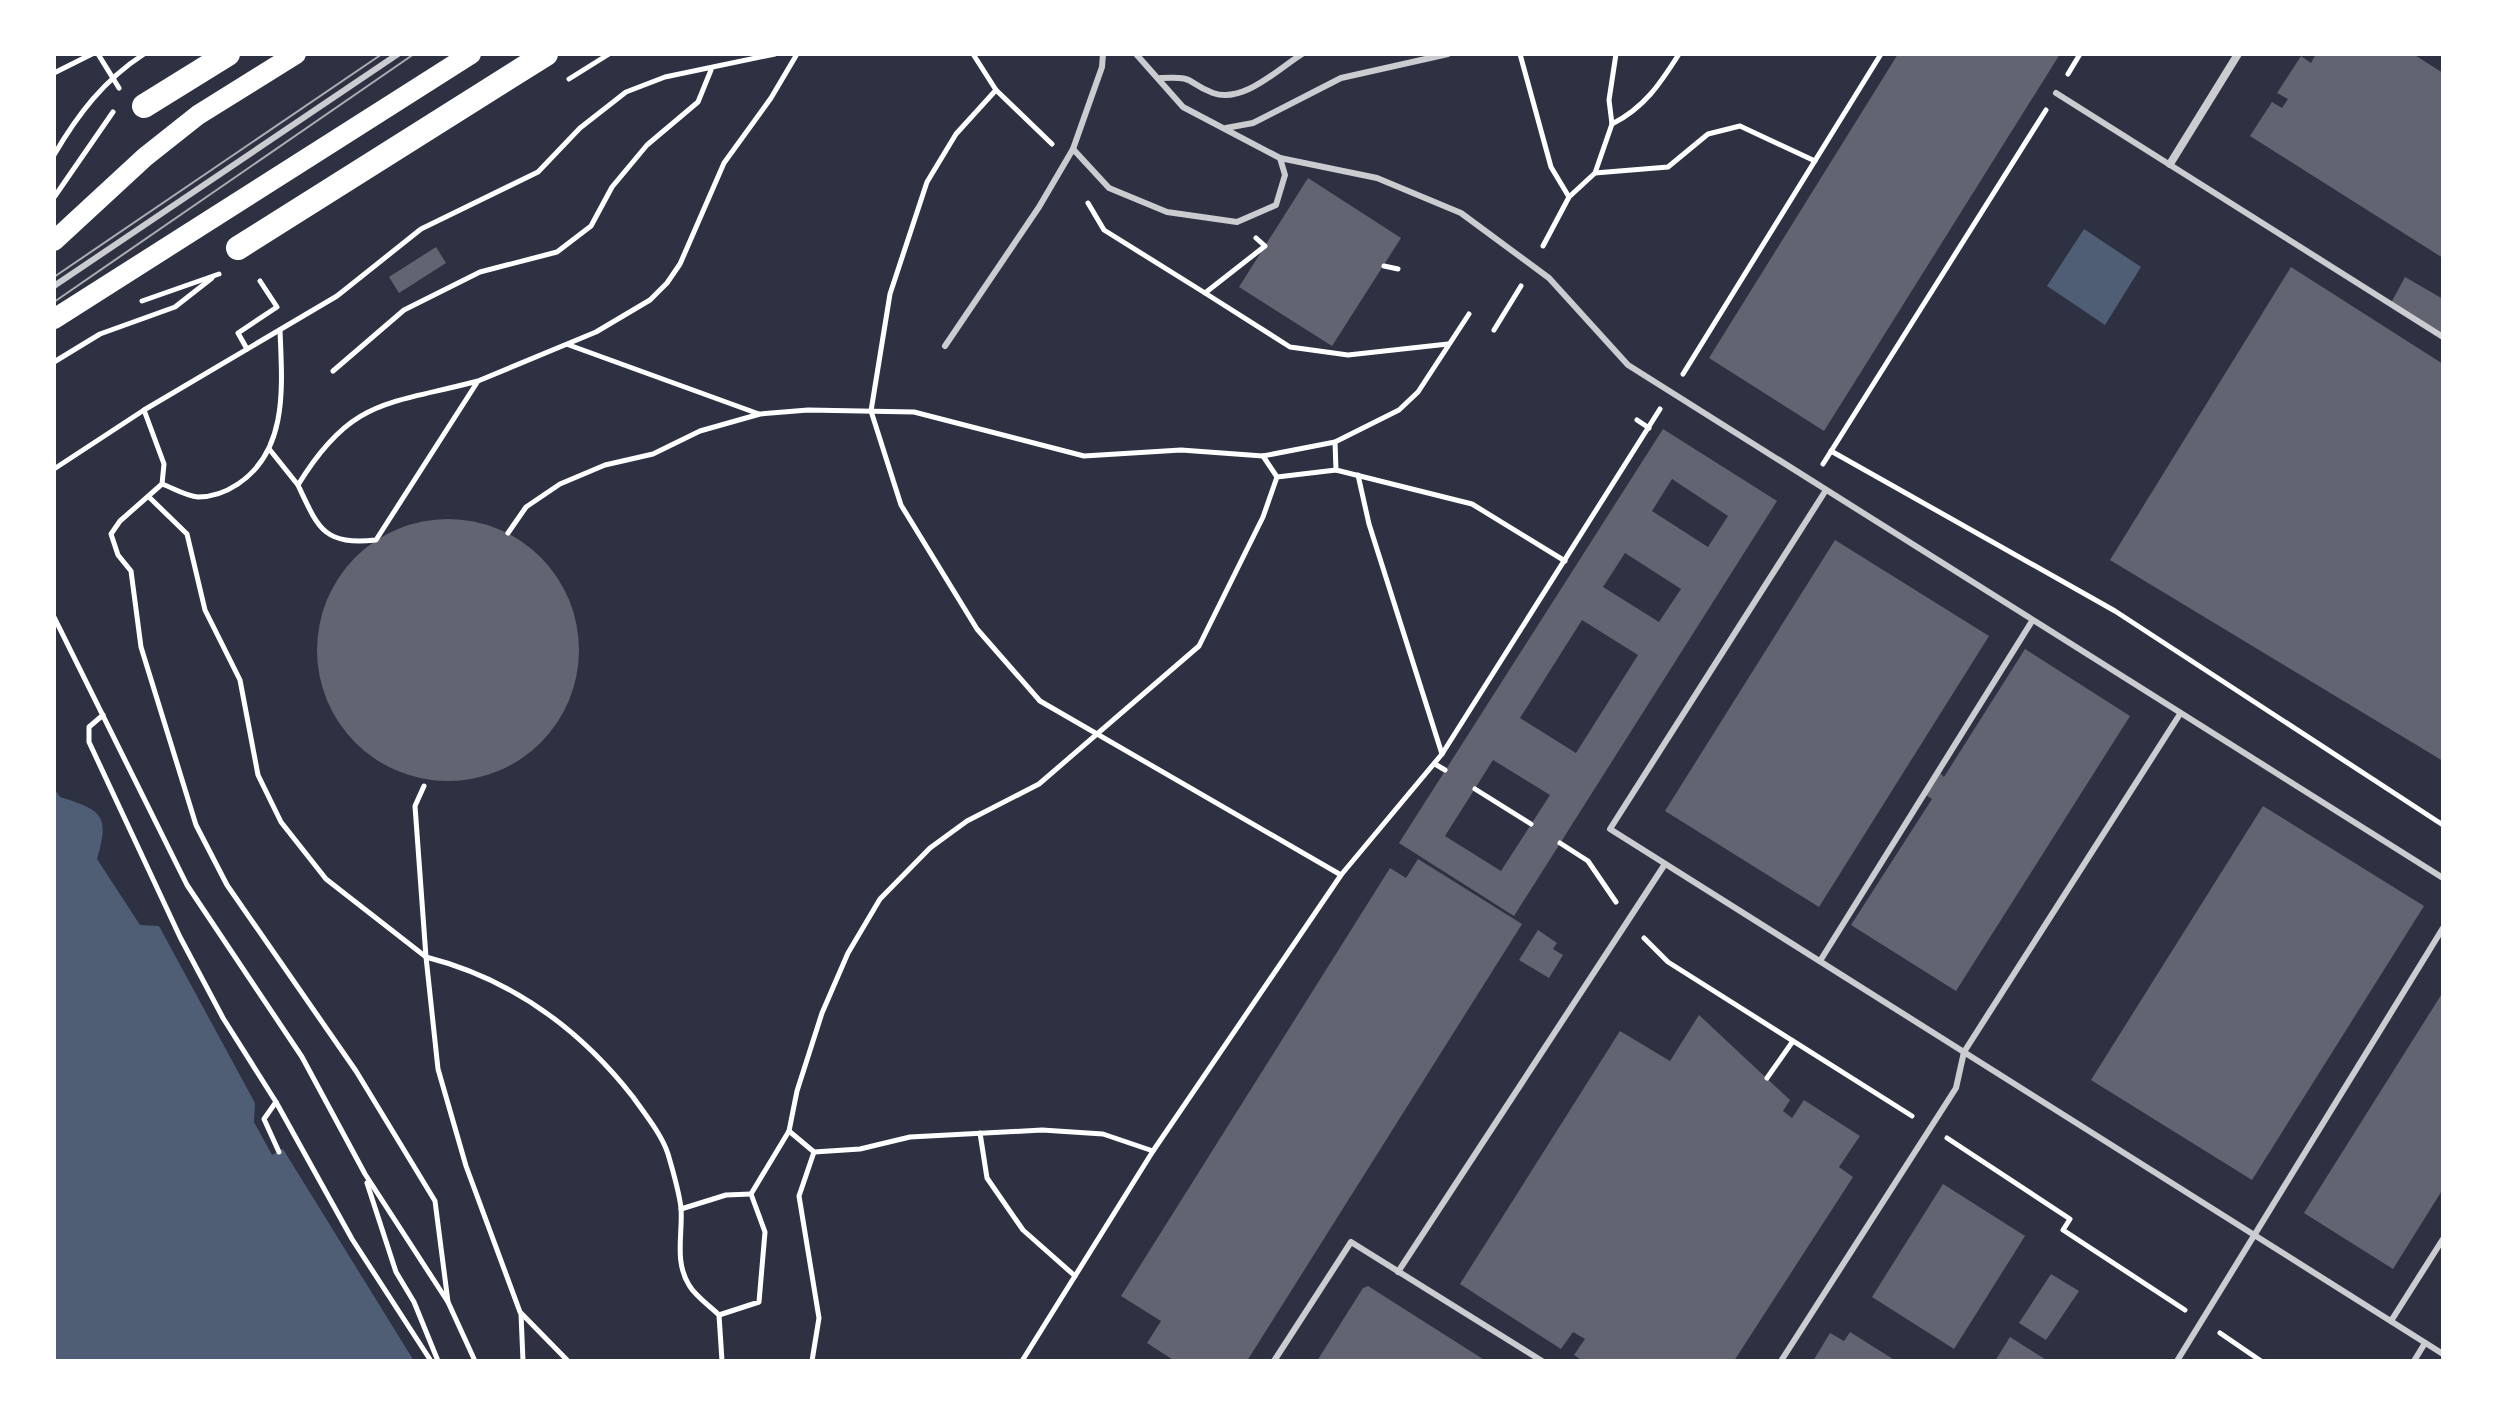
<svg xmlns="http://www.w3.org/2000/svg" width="2497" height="1415" font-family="'PT Sans',sans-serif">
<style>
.water{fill:#4f5d75}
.building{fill:#626471;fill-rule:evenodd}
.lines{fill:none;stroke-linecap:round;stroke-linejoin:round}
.path{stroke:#fff;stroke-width:5}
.service{stroke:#caccd0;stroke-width:6}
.minor{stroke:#caccd0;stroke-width:8}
.primary{stroke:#fff;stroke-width:20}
.motorway{stroke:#fff;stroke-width:24}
.tram{stroke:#abadb3;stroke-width:2}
</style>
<rect width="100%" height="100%" fill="#2d3142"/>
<g class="water">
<path d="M 2084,229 L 2141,267 L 2105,325 L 2047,286 Z"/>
<path d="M 54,788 L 60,797 C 102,810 110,815 97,859 L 140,925 L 159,926 L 255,1103 L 254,1122 L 272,1155 L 283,1149 L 414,1361 L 54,1361 Z"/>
</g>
<g class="building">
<path d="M 1898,54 L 2060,54 L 1824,431 L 1709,358 Z"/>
<path d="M 2316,54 L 2413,54 L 2443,73 L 2443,258 L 2250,136 L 2272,102 L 2282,108 L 2288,99 L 2277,93 L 2301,56 L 2311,63 Z"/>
<path d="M 1308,178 L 1401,238 L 1332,346 L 1239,287 Z"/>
<path d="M 436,247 L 446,263 L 399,293 L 389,277 Z"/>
<path d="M 2291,267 L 2443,364 L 2443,761 L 2110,560 Z"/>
<path d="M 2405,277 L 2443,299 L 2443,337 L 2391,303 Z"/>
<path d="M 1663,429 L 1777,501 L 1514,916 L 1399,843 ZM 1672,479 L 1728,516 L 1708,547 L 1652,511 ZM 1625,553 L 1681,589 L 1659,622 L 1603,587 ZM 1582,620 L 1638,655 L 1576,753 L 1520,718 ZM 1493,760 L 1550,795 L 1501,871 L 1445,836 Z"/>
<circle cx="448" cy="650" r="131"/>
<path d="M 1835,540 L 1989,636 L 1819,907 L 1665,811 Z"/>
<path d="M 2025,649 L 2130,716 L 1956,991 L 1851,925 L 1932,799 L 1926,795 L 1940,773 L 1944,777 Z"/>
<path d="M 2263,806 L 2424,906 L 2252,1180 L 2091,1080 Z"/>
<path d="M 1418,859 L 1522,924 L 1247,1361 L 1175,1361 L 1147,1343 L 1161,1321 L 1121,1296 L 1390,868 L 1406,878 Z"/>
<path d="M 1538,930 L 1557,943 L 1553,949 L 1563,955 L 1549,978 L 1519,960 Z"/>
<path d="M 2443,992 L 2443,1189 L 2393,1269 L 2304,1213 Z"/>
<path d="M 1699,1015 L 1790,1100 L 1783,1111 L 1792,1118 L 1804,1100 L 1860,1136 L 1839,1167 L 1853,1177 L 1734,1361 L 1583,1361 L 1574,1355 L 1585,1339 L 1573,1332 L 1561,1349 L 1460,1284 L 1620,1031 L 1670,1061 Z"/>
<path d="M 1943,1184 L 2025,1236 L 1954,1349 L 1872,1297 Z"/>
<path d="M 2051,1274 L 2079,1291 L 2046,1340 L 2019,1323 Z"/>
<path d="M 1368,1286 L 1486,1361 L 1317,1361 L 1363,1288 Z"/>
<path d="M 1850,1332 L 1896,1361 L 1813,1361 L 1830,1333 L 1844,1341 Z"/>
<path d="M 2010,1337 L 2048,1361 L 1995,1361 Z"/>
</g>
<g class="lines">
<g class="path">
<path d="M 98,54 L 119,88"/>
<path d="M 973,54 L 996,90 L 1052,144"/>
<path d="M 1520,54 L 1551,167 L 1569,197 L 1543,246"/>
<path d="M 54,73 L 92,54"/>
<path d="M 2068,74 L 2080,54"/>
<path d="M 569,79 L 609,54"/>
<path d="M 996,90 L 956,134 L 927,182 L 890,294 L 871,411 L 901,505 L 977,629 L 1040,701 L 1341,875"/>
<path d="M 1612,124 C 1644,108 1660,84 1679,54"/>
<path d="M 54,155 C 78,114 104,80 144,54"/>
<path d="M 1595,173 L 1612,124 L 1609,100 L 1616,54"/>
<path d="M 55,196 L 113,112"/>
<path d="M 1569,197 L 1595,173 L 1668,167 L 1708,134 L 1740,126 L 1815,161"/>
<path d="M 1088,203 L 1104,230 L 1205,293 L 1265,246 L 1256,238"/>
<path d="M 1384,266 L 1398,269"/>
<path d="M 1205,293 L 1290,347 L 1348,355 L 1448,344"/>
<path d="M 142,301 L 219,274"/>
<path d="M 1494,330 L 1521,286"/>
<path d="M 569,345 L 759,414"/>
<path d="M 247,349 L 238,333 L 277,307 L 260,281"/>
<path d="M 54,362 L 100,334 L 175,307 L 212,278"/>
<path d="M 333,371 L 404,310 L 480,272 L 557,252 L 591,226 L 612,187 L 647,145 L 698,102 L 711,70"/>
<path d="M 1683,374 L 1881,54"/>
<path d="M 478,381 C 387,405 351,398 298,485 C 319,530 324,545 376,540 L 478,381 L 596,332 L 650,300 L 667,283 L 680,264 L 724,163 L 771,98 L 797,54"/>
<path d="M 144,410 L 164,464 L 162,484 L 120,521 L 111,534 L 118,555 L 131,571 L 141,647 L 196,825 L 227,885 L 356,1071 L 435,1201 L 448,1302"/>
<path d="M 1637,420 L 1649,428"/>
<path d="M 1335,442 L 1336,470"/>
<path d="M 270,450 L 298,485"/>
<path d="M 1831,451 L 2115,611 L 2443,825"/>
<path d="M 1263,456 L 1277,477"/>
<path d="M 1823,464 L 2046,110"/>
<path d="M 54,469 L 144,410 L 337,296 L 421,229 L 538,172 L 580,128 L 626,92 L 665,77 L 775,54"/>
<path d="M 1358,475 L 1369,524 L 1442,754"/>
<path d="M 162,484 C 173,488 186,496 198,497 C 213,497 226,492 238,484 C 289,450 282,384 280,330"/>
<path d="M 150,498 L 187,534 L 205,610 L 240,680 L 258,775 L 281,822 L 326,879 L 426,957 L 438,1069 L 466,1166 L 520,1312 L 568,1361"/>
<path d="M 508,533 L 526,507 L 560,484 L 605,465 L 653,454 L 700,431 L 760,414 L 808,410 L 914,412 L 1084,456 L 1181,450 L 1263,456 L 1335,442 L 1399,410 L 1418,392 L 1469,314"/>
<path d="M 54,617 L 187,885 L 302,1057 L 365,1174 L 448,1302 L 475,1361"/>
<path d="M 103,715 L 89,727 L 89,742 L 180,937 L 223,1018 L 276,1102 L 352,1239 L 431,1361"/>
<path d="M 1435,764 L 1445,770"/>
<path d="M 424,786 L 415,806 L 426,957 C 512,979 579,1028 633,1097 C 645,1114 662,1135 668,1154 C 673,1171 679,1191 681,1208 C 683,1233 674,1261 689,1285 C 695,1296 710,1306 719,1315 L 722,1361"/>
<path d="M 1475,789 L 1531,824"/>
<path d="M 1560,843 L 1588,861 L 1616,902"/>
<path d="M 1644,938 L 1668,962 L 1912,1116"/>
<path d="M 1767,1078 L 1793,1041"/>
<path d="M 276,1102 L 264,1119 L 279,1152"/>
<path d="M 789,1131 L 814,1152 L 799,1196 L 819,1318 L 812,1361"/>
<path d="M 980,1133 L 987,1178 L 1023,1230 L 1075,1276"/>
<path d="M 1947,1138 L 2070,1219 L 2063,1230 L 2185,1310"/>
<path d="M 814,1152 L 860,1149 L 910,1137 L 1042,1130 L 1103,1134 L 1153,1151"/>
<path d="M 367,1183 L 396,1272 L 414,1302 L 438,1361"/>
<path d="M 681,1209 L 726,1195 L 751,1194"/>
<path d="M 521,1314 L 523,1361"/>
<path d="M 719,1315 L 759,1302 L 765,1232 L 751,1194 L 789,1131 L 797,1091 L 822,1013 L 848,953 L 880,899 L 930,848 L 967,821 L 1039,784 L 1199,646 L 1263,517 L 1277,477 L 1336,470 L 1472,504 L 1565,561"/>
<path d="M 2220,1333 L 2261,1361"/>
<path d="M 1022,1361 L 1153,1151 L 1341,875 L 1442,754 L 1660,409"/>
</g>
<g class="service">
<path d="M 1136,54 L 1183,107 L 1280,158 L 1377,178 L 1461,213 L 1549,278 L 1628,365 L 2443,878"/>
<path d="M 1161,78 C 1197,76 1185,82 1213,93 C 1243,104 1278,69 1302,54"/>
<path d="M 2056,93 L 2443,337"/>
<path d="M 1226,128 L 1253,123 L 1341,78 L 1448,54"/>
<path d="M 1073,149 L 1109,188 L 1167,212 L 1237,222 L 1276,205 L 1285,175 L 1280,158"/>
<path d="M 54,286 L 398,54"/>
<path d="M 945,346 L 1039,207 L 1073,149 L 1102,67 L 1103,54"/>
<path d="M 1826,490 L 1610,829 L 2443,1354"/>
<path d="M 1820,961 L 2032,621"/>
<path d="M 1398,1272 L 1665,864"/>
<path d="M 2391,1321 L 2443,1239"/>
<path d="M 1274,1361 L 1351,1242 L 1542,1361"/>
<path d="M 1781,1361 L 1956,1088 L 1964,1052 L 2180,714"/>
<path d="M 2177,1361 L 2443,928"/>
<path d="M 2414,1361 L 2425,1343"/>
</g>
<path class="minor" d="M 2170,164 L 2238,54"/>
<g class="primary">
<path d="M 54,241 L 145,157 L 198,115 L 296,54"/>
<path d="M 54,319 L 471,54"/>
</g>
<g class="motorway">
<path d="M 144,106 L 228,54"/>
<path d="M 238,248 L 546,54"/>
</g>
<g class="tram">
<path d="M 54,277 L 382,54"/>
<path d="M 54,302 L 414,54"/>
</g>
</g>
<rect width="2497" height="1415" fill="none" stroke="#ffffff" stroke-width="112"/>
</svg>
